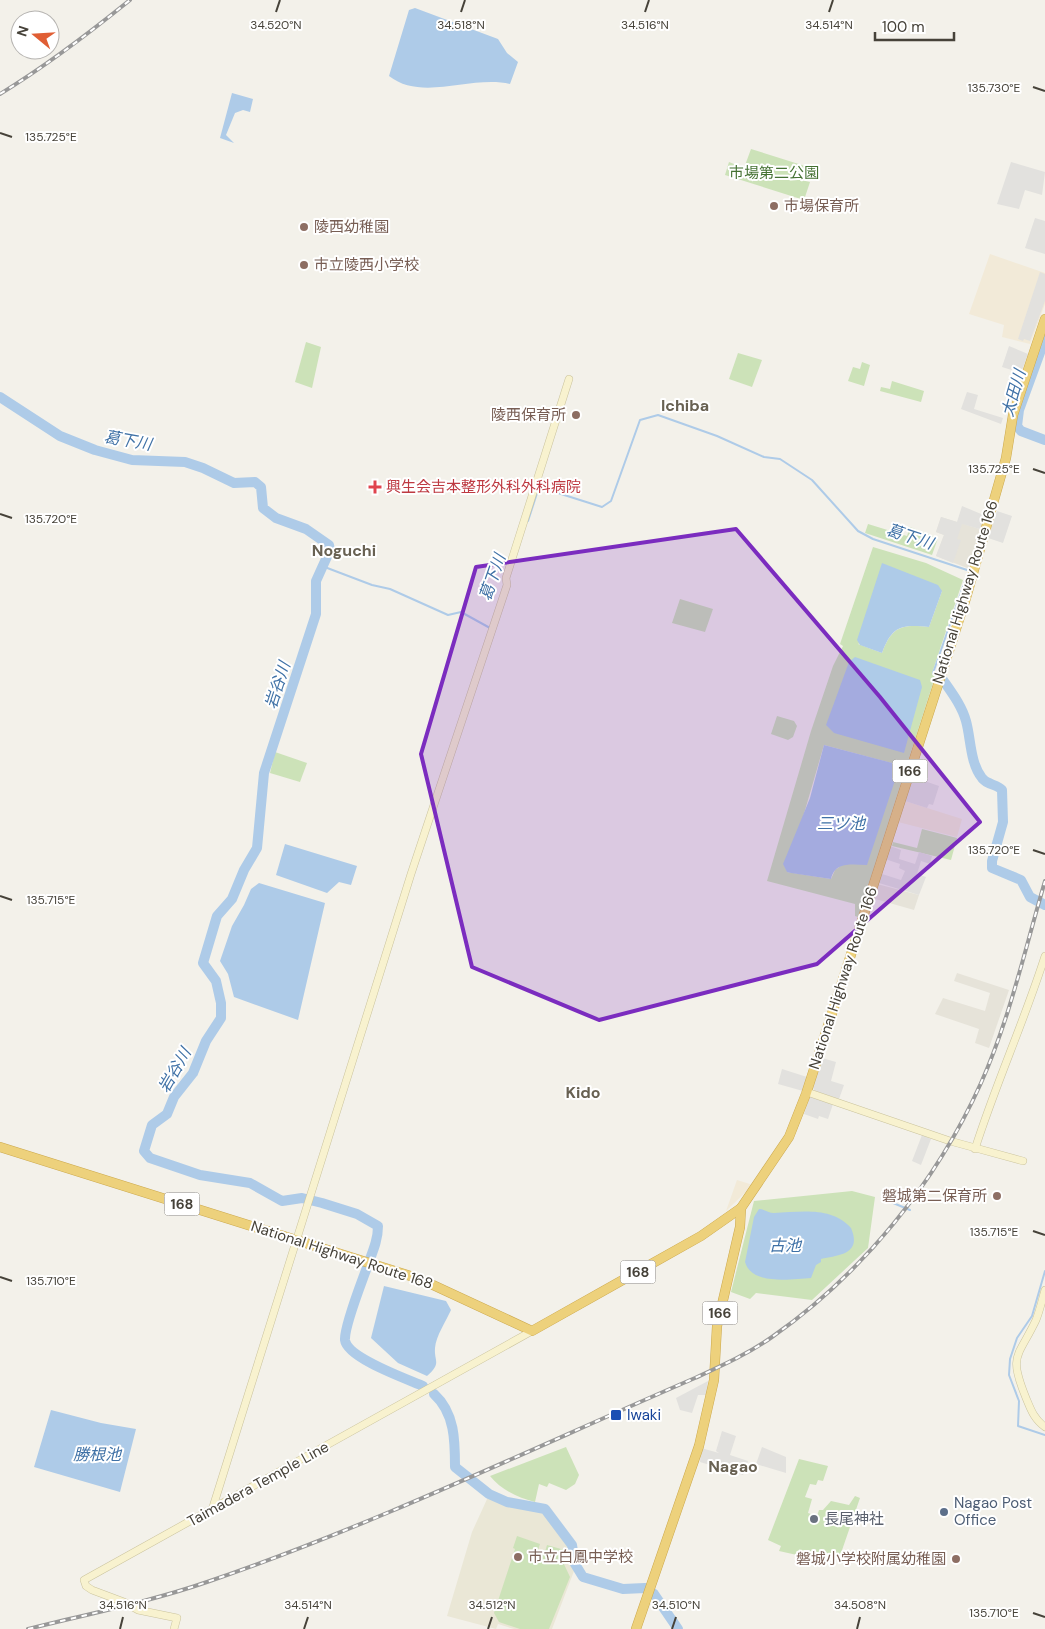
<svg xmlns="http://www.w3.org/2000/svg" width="1045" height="1629" font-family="'DM Sans','Noto Sans JP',sans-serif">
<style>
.residential{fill:#e6e3d9}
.commercial{fill:#f2ead8}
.education{fill:#eae7d6}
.green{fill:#cce2b8;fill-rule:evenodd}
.parking{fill:#e2e1de}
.water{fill:#aecbe8}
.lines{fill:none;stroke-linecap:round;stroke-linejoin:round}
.stream{stroke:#aecbe8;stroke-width:2}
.river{stroke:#aecbe8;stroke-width:10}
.secondary-casing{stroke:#cac39d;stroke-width:8}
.highway-casing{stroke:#cba84d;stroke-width:10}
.secondary{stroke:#f8f2cf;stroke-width:7}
.highway{stroke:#edd17c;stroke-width:9}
.rail-casing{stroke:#989898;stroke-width:4}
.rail{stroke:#fff;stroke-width:2;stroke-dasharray:5.5;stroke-linecap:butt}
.marked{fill:#7b2cbf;fill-opacity:0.2;stroke:#7b2cbf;stroke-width:4;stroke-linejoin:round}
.ticks{fill:none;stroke:#464239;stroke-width:2}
.education-dot{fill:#8d6e63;stroke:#fff;stroke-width:2}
.health-dot{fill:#e0444e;stroke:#fff;stroke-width:2}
.transit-dot{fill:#1a4fb4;stroke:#fff;stroke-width:2}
.service-dot{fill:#5c6f8a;stroke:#fff;stroke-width:2}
.worship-dot{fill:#6b7280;stroke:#fff;stroke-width:2}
.labels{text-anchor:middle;stroke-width:4;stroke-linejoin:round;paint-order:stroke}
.shield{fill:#fff;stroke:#7e7b74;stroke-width:1}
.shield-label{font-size:14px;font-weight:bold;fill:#464239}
.park-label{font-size:15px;fill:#457233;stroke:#fff}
.education-label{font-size:15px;fill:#785e54;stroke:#fff;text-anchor:start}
.health-label{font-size:15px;fill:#be3a42;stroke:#fff;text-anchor:start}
.street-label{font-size:15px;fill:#464239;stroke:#fff}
.transit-label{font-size:15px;fill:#164399;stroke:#fff;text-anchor:start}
.service-label{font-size:15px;fill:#4e5e75;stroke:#fff;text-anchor:start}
.worship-label{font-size:15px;fill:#5b616d;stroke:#fff;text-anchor:start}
.water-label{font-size:16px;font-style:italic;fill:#3f71a6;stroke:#fff}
.neighbourhood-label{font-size:16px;font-weight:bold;fill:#686152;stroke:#fff}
.ticks-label{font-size:12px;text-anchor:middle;fill:#464239;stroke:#fff;stroke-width:4;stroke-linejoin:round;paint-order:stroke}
</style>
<rect width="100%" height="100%" fill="#f3f1ea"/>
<g class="residential">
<path d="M 941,517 L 983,530 L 970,569 L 936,556 L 944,535 L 936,532 Z"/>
<path d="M 877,884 L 919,895 L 914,910 L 872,898 Z"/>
<path d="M 957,973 L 1009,990 L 989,1048 L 975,1043 L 979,1029 L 935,1014 L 943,998 L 985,1011 L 990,993 L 954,981 Z"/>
</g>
<g class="commercial">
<path d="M 990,254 L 1045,273 L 1045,304 L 1030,344 L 1002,337 L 1004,325 L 969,314 Z"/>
<path d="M 905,801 L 962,819 L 957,837 L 898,822 Z"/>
<path d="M 737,1180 L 753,1185 L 726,1211 Z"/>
</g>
<path class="education" d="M 488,1497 L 524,1507 L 544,1510 L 569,1543 L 574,1571 L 552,1629 L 514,1629 L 498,1624 L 496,1629 L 447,1616 L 472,1532 Z"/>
<g class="green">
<path d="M 751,149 L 805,166 L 801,180 L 810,182 L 804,200 L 725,175 L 729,162 L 744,168 Z"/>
<path d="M 306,342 L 321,347 L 312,388 L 295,382 Z"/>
<path d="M 738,353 L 762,360 L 752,387 L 729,379 Z"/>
<path d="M 862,362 L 870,365 L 864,386 L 848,381 L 853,367 L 860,369 Z"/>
<path d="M 892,381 L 924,391 L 921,402 L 880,391 L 881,387 L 890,389 Z"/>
<path d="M 868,524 L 907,536 L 910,527 L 938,538 L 932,555 L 865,533 Z"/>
<path d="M 873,547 L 926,563 L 963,580 L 932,673 L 935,677 L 858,917 L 855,916 L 855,904 L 767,881 L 811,731 L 833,666 L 843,646 L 840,644 ZM 942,591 L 929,627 C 902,624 892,626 882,653 L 858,644 ZM 824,745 L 899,765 L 842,865 L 835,870 L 831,879 L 787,872 Z"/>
<path d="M 680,599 L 713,609 L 705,632 L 672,623 Z"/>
<path d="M 777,716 L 794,721 L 797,726 L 793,737 L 788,740 L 771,734 Z"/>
<path d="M 275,752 L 307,763 L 300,782 L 270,773 Z"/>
<path d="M 922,829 L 957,838 L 951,860 L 892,846 L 893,842 L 917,848 Z"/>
<path d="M 852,1191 L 875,1197 L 868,1248 L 812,1300 L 756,1293 L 750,1299 L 731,1292 L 754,1201 Z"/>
<path d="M 566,1447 L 579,1475 L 575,1484 L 566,1490 L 549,1483 L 547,1487 L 539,1484 L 535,1502 C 519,1498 501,1490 490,1476 Z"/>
<path d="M 799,1459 L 828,1466 L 823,1481 L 818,1480 L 816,1485 L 810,1484 L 805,1497 L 812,1499 L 808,1513 L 817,1516 L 819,1510 L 823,1510 L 831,1501 L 849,1505 L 855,1496 L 860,1498 L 840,1556 L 830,1553 L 797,1555 L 779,1551 L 781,1546 L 768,1540 Z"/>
<path d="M 517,1536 L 540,1544 L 536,1556 L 538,1553 L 544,1555 L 547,1545 L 568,1551 L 563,1562 L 570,1577 L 549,1629 L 520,1629 L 499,1622 L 494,1613 L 515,1549 L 513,1548 Z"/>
</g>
<g class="parking">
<path d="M 1011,162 L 1045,172 L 1042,195 L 1025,190 L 1019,209 L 997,204 Z"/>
<path d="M 1035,218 L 1045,221 L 1045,254 L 1025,248 Z"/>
<path d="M 1040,272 L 1045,274 L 1045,301 L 1030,341 L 1024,339 L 1023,341 L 1018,339 Z"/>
<path d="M 1009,346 L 1028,354 L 1021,373 L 1002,367 Z"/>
<path d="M 967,392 L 978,395 L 974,409 L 1003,418 L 1001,424 L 961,409 Z"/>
<path d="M 962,506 L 986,516 L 983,530 L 962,524 L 957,539 L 961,540 L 953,563 L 936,556 L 944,535 L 936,532 L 941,517 L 957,522 Z"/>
<path d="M 997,511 L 1012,516 L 1003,543 L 988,538 Z"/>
<path d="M 913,777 L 939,786 L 933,805 L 929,804 L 927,808 L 905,801 Z"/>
<path d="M 890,846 L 901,850 L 899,859 L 915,864 L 919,852 L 932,856 L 930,864 L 921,861 L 917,874 L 926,877 L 919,895 L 879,883 L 882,874 L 901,880 L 905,871 L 899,868 L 900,864 L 885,859 Z"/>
<path d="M 822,1058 L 836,1062 L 831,1081 L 844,1085 L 839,1099 L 815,1091 L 813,1088 Z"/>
<path d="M 782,1069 L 807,1077 L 803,1091 L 778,1084 Z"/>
<path d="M 810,1096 L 833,1104 L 828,1119 L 819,1116 L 818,1119 L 804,1114 Z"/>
<path d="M 922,1135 L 931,1139 L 921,1165 L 912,1161 Z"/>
<path d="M 708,1381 L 706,1395 L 698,1395 L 692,1413 L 680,1410 L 676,1398 Z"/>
<path d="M 722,1431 L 736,1436 L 730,1455 L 748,1461 L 743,1475 L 700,1462 L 701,1448 L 719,1453 L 716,1451 Z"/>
<path d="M 762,1447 L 786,1457 L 786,1473 L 756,1464 Z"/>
</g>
<g class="water">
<path d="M 415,8 L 498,39 L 507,53 L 518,62 L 510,84 C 471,75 422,102 389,76 L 409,10 Z"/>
<path d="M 232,93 L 253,99 L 250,112 L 243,110 L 235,113 L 226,135 L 234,143 L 220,138 Z"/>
<path d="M 882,563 L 938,585 L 942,591 L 929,627 C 901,624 892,626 882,653 L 860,645 L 857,640 Z"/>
<path d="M 855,657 L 920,680 L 922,687 L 904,753 L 834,733 L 826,725 L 849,662 Z"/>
<path d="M 824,745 L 900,765 L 867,865 C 853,865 835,861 831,879 L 791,873 L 787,872 L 783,864 L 810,798 Z"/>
<path d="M 285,844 L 357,866 L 351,885 L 339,882 L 327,893 L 276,875 Z"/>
<path d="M 259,883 L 325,903 L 298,1020 L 234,997 L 228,974 L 220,961 L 232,926 L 244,905 L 251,889 Z"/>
<path d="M 759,1209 C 764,1209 769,1213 774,1213 C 800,1212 832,1206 851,1228 C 862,1254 840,1255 821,1259 L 821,1262 L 816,1265 L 811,1278 C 792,1279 752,1286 745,1262 L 754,1217 Z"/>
<path d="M 384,1286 L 446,1301 L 451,1310 C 446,1321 436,1336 435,1348 C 434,1362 442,1363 427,1376 L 398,1363 L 371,1338 Z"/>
<path d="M 51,1410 L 101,1423 L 136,1429 L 120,1492 L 34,1467 Z"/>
</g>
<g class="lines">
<g class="stream">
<path d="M 528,521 L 539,487 L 602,507 L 611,501 L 640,420 L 658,415 L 717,436 L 764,457 L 780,459 L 812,480 L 858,531 L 873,539 L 967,570"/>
<path d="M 322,566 L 372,585 L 390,589 L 448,615 L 461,612 L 490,628"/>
<path d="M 933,673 L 965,581"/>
<path d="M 886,1200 L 910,1210"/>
<path d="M 1045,1271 L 1032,1316 L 1017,1338 L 1010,1359 L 1009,1375 L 1019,1401 L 1018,1426 L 1045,1435"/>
</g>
<g class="river">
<path d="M 1045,339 L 1019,410 L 1017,426 L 1021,431 L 1045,440"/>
<path d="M 0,397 L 60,436 L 95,450 L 132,460 L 185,462 L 203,468 L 234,483 L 255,482 L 261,487 L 263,508 L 276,518 L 306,529 L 329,545 L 330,550 L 316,581 L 316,614 L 264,773 L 257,848 L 244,870 L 232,899 L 217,916 L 203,963 L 216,981 L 221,1003 L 221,1018 L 206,1041 L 193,1073 L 174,1097 L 167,1114 L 152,1125 L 144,1151 L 150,1158 L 200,1175 L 250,1183 L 282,1201 L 302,1198 L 322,1203 L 357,1214 L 378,1226 C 378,1242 371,1255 366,1270 C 361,1284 344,1327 345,1340 C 347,1358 407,1379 423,1386"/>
<path d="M 943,680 C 952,693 962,706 966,721 C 971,739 970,763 982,778 C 987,785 997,784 1002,790 L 1003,822 L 992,861 L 992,868 L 1021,880 L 1030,897 L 1045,905"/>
<path d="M 434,1394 C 455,1413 455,1441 455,1467 L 489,1494 L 507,1502 L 545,1509 L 572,1545 L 575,1564 L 583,1577 L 623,1589 L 645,1588 L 654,1594 L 678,1629"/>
</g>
<g class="secondary-casing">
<g id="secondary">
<path d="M 807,1092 L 950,1141 L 1023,1161"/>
<path d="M 975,1149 C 996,1083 1024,1022 1045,956"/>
<path d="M 1045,1290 C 1042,1300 1040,1310 1036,1320 C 1018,1358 1008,1354 1026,1398 C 1031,1410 1034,1419 1045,1427"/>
<path d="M 212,1510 L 411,874 L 507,585 L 506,578 L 569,379"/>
<path d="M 174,1629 L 177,1618 L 138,1610 L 124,1602 L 92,1590 L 86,1586 L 84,1580 L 532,1331"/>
</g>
</g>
<g class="highway-casing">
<g id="highway">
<path d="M 0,1147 L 420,1279 L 532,1331 L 701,1236 L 741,1208"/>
<path d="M 636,1629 L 699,1446 L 714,1380 L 717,1326 L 740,1227 L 741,1208 L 789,1137 L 806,1094 L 966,598 L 1006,458 L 1013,415 L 1045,319"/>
</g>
</g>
<use href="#secondary" class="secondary"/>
<use href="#highway" class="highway"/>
<g class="rail-casing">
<g id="rail">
<path d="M 0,94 C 46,66 88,34 130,0"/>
<path d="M 28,1629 C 88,1614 149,1602 207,1582 C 374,1525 533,1448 695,1378 C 721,1366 748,1354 772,1337 C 861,1275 936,1183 981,1083 C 1010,1018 1025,949 1045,881"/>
</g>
</g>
<use href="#rail" class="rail"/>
</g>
<path class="marked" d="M 736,529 L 880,697 L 980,822 L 817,964 L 599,1020 L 472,967 L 421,754 L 476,567 Z"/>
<path class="ticks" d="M 276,12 L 280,0M 461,12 L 465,0M 645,12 L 649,0M 829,12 L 833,0M 1033,87 L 1045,91M 0,133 L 12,137M 1033,469 L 1045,473M 0,514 L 12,518M 1033,850 L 1045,854M 0,896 L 12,900M 1033,1231 L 1045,1235M 0,1277 L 12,1281M 1033,1613 L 1045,1617M 120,1629 L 123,1617M 304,1629 L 308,1617M 488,1629 L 492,1617M 672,1629 L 676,1617M 857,1629 L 860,1617"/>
<g class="education-dot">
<circle cx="774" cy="206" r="5"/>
<circle cx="304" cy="227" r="5"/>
<circle cx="304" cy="265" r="5"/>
<circle cx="576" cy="415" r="5"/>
<circle cx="997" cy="1196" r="5"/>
<circle cx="518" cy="1557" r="5"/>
<circle cx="956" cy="1559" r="5"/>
</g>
<path class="health-dot" d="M372.5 479.5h5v5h5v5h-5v5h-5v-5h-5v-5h5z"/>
<rect class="transit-dot" x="610" y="1409" width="12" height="12" rx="2.5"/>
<circle class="service-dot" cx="944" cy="1512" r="5"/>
<circle class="worship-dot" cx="814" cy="1519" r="5"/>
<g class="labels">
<g class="shield">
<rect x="892.5" y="759.5" width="35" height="23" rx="4"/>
<rect x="164.5" y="1192.5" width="35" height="23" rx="4"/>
<rect x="620.5" y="1260.5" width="35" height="23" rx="4"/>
<rect x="702.5" y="1301.5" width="35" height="23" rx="4"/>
</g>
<g class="shield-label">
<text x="910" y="776">166</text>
<text x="182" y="1209">168</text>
<text x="638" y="1277">168</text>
<text x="720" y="1318">166</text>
</g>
<g class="park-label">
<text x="774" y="178">市場第二公園</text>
</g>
<g class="education-label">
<text x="784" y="211">市場保育所</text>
<text x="314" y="232">陵西幼稚園</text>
<text x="314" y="270">市立陵西小学校</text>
<text x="566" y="420" text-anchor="end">陵西保育所</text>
<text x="987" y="1201" text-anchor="end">磐城第二保育所</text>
<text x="528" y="1562">市立白鳳中学校</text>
<text x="946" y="1564" text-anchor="end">磐城小学校附属幼稚園</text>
</g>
<g class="health-label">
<text x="386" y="492">興生会吉本整形外科外科病院</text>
</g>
<g class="street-label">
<text transform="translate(965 592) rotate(-73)" y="5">National Highway Route 166</text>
<text transform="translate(843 978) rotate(-72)" y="5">National Highway Route 166</text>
<text transform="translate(342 1255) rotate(18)" y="5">National Highway Route 168</text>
<text transform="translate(258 1484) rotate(-29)" y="5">Taimadera Temple Line</text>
</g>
<g class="transit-label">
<text x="627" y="1420">Iwaki</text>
</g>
<g class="service-label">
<text x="954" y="1508">Nagao Post<tspan x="954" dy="17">Office</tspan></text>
</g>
<g class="worship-label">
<text x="824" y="1524">長尾神社</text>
</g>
<g class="water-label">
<text transform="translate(1013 393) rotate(-74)" y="6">太田川</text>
<text transform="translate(128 440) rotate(10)" y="6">葛下川</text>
<text transform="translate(910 536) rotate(18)" y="6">葛下川</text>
<text transform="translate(492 577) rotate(-71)" y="6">葛下川</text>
<text transform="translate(277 685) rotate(-72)" y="6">岩谷川</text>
<text x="841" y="829">三ツ池</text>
<text transform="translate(174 1070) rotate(-60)" y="6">岩谷川</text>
<text x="785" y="1251">古池</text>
<text x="97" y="1460">勝根池</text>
</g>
<g class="neighbourhood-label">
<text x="685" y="411">Ichiba</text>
<text x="344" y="556">Noguchi</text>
<text x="583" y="1098">Kido</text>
<text x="733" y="1472">Nagao</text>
</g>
</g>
<g class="ticks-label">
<text x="276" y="29">34.520°N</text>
<text x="461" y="29">34.518°N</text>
<text x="645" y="29">34.516°N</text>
<text x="829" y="29">34.514°N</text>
<text x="994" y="92">135.730°E</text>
<text x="51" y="141">135.725°E</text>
<text x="994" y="473">135.725°E</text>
<text x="51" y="523">135.720°E</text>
<text x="994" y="854">135.720°E</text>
<text x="51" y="904">135.715°E</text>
<text x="994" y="1236">135.715°E</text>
<text x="51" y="1285">135.710°E</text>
<text x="123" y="1609">34.516°N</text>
<text x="308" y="1609">34.514°N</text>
<text x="492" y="1609">34.512°N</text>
<text x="676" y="1609">34.510°N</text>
<text x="860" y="1609">34.508°N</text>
<text x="994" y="1617">135.710°E</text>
</g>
<g transform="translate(35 35) rotate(288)"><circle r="24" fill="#ffffff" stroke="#b5b3b0"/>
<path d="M0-4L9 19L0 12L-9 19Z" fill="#e05e34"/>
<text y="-8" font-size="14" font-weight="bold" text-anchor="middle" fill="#464239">N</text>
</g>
<path d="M875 32v8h79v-8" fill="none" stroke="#464239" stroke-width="2.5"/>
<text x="882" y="32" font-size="15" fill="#464239" stroke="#ffffff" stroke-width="4" paint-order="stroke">100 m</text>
</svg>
